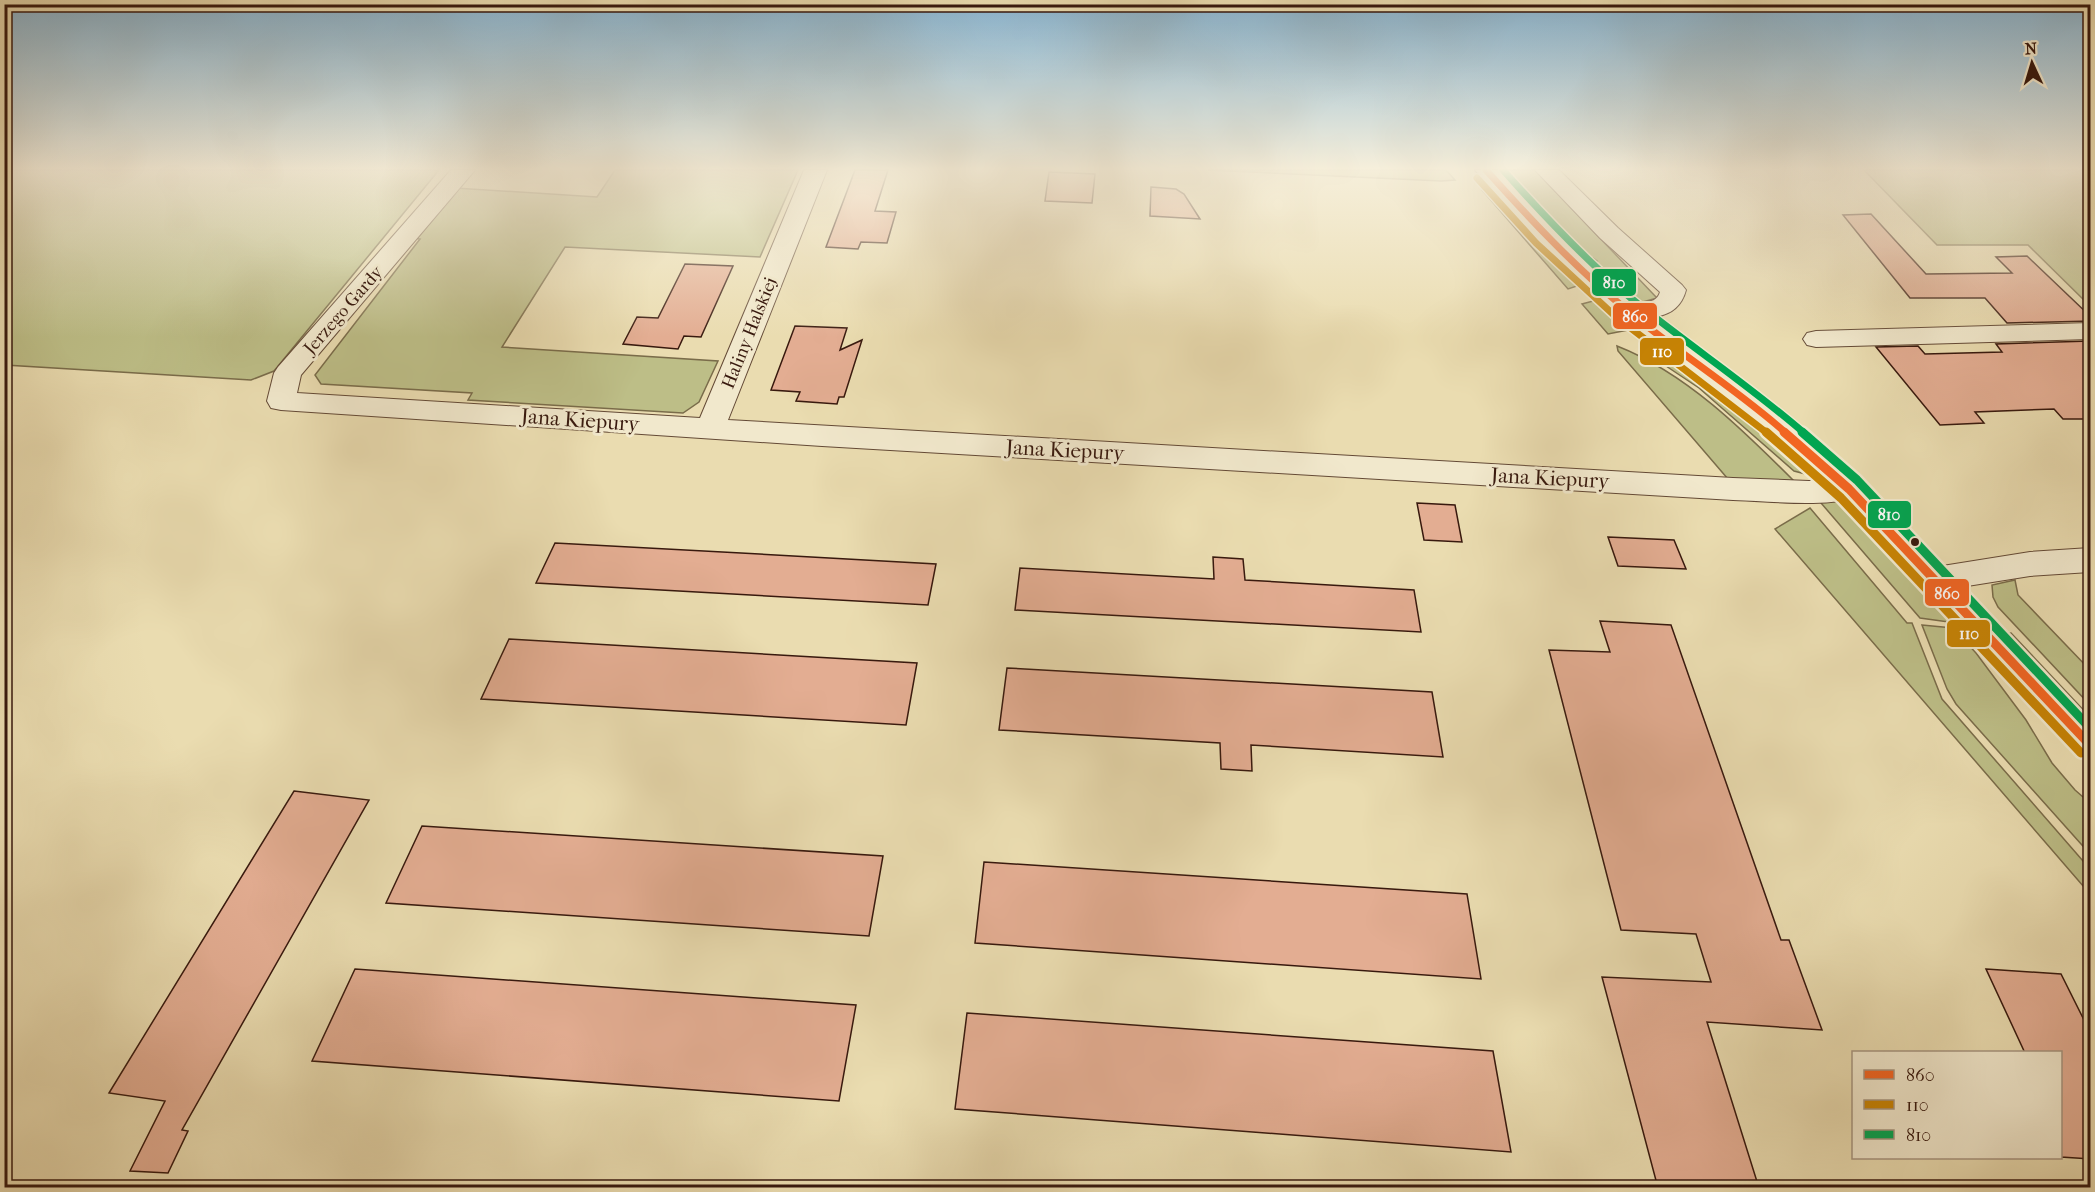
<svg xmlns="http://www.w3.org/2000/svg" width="2095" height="1192" font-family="'IM FELL French Canon',serif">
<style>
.green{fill:#bdbe87;stroke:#7a6c4a;stroke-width:1.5}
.building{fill:#e3ad92;stroke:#38190e;stroke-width:1.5}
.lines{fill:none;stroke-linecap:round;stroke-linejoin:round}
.minor-casing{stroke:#644a36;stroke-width:2}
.secondary-casing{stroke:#38190e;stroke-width:2}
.minor{fill:#f1e8cc;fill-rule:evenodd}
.secondary{fill:#f1e8cc;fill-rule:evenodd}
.bus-1-far1-casing{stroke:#f1e8cc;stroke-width:10}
.bus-1-casing{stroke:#f1e8cc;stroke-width:14}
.bus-2-far1-casing{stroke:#f1e8cc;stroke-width:10}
.bus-2-casing{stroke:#f1e8cc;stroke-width:14}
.bus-3-far1-casing{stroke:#f1e8cc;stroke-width:10}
.bus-3-casing{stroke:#f1e8cc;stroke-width:14}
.bus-1-far1{stroke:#f26522;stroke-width:7}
.bus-1{stroke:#f26522;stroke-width:9}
.bus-2-far1{stroke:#c78304;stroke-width:7}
.bus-2{stroke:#c78304;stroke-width:9}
.bus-3-far1{stroke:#00a651;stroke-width:7}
.bus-3{stroke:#00a651;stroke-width:9}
.bus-dot{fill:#38190e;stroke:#f1e8cc;stroke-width:2}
.labels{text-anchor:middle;stroke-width:6;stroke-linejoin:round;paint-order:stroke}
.far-street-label{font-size:18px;fill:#38190e;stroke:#f1e8cc}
.street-label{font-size:21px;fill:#38190e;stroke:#f1e8cc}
.line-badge{stroke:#f1e8cc;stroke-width:2}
.badge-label{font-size:16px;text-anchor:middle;font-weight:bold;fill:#fff}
</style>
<rect width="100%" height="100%" fill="#eadcb0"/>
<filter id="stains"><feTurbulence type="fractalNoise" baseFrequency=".00333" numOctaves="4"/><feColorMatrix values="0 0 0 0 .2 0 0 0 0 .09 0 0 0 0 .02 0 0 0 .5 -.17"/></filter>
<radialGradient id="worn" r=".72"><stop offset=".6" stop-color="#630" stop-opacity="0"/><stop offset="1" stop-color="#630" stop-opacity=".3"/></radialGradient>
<g class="green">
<path d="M 5,170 L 439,170 L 274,371 L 251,380 L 5,365 Z"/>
<path d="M 615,170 L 798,170 L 760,257 L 565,247 L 502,347 L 718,361 L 699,402 L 683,413 L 468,400 L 472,393 L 321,384 L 315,375 L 420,239 L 412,238 L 455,188 L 597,197 Z"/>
<path d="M 1208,170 L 1446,170 L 1455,180 L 1441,181 Z"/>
<path d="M 1500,170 L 1535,170 L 1657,298 L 1639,303 L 1592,263 L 1597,261 L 1593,258 L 1588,259 L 1541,215 Z"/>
<path d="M 1864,170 L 2090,170 L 2090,306 L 2028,245 L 1937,245 Z"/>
<path d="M 1482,188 L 1490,191 L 1547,257 L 1577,286 L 1568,289 L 1482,190 Z"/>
<path d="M 1593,301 L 1595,302 L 1628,330 L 1608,334 L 1582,304 Z"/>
<path d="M 1649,344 L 1756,420 L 1817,477 L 1794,471 L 1699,388 L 1639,348 L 1641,346 L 1647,350 L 1649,348 L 1646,345 Z"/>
<path d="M 1617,346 C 1686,373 1743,430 1795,482 L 1728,479 L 1618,351 Z"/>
<path d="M 1837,495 L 1956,623 L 1920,618 L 1815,496 Z"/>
<path d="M 1810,508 L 1907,623 L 1912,623 L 1942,699 L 2090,869 L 2090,894 L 1775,529 Z"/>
<path d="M 2015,580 L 2018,595 L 2090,670 L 2090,705 L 1998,607 L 1993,597 L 1992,585 Z"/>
<path d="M 1922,625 L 1953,628 L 1976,653 L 2026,720 L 2052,763 L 2075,790 L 2090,803 L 2090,854 L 1956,704 L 1947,689 Z"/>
<path d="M 2011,633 L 2090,717 L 2090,727 L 2004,634 Z"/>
</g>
<g class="building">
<path d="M 855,170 L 888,170 L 875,211 L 896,212 L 887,243 L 861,242 L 858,249 L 826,247 Z"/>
<path d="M 1049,172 L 1095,174 L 1092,203 L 1045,201 Z"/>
<path d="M 1151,187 L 1176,189 L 1184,194 L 1200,219 L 1150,216 Z"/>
<path d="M 1871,214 L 1926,274 L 2012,273 L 1996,257 L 2027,256 L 2091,317 L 2091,321 L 2007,323 L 1985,298 L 1910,298 L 1843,215 Z"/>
<path d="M 685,264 L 733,266 L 701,337 L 684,336 L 678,349 L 623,344 L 637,317 L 658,318 Z"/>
<path d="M 795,326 L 847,328 L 840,350 L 862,340 L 844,397 L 839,397 L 837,404 L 796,401 L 800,392 L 771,390 Z"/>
<path d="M 2091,341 L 2091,419 L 2063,419 L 2054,409 L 1975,412 L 1984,423 L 1940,425 L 1876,347 L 1918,346 L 1925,354 L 2002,352 L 1996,344 Z"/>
<path d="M 1417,503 L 1455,505 L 1462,542 L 1424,540 Z"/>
<path d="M 1608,537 L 1674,540 L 1686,569 L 1618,566 Z"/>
<path d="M 555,543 L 741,553 L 936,564 L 928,605 L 536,583 Z"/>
<path d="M 1213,557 L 1243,559 L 1245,580 L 1414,590 L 1421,632 L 1015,610 L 1020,568 L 1214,579 Z"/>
<path d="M 1600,621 L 1671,625 L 1781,940 L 1789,940 L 1822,1030 L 1707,1022 L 1759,1188 L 1658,1188 L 1602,977 L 1711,982 L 1696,934 L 1621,930 L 1549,650 L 1610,652 Z"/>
<path d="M 509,639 L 917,663 L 906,725 L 481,699 Z"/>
<path d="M 1007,668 L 1432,692 L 1443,757 L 1251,745 L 1252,771 L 1221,769 L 1220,743 L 999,730 Z"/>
<path d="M 294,791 L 369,800 L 182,1130 L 188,1131 L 168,1173 L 130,1171 L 165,1101 L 109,1093 Z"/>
<path d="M 422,826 L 883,856 L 869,936 L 386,903 Z"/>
<path d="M 984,862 L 1467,894 L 1481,979 L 975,943 Z"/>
<path d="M 355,969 L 856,1005 L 839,1101 L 312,1061 Z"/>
<path d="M 1986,969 L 2061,974 L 2091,1034 L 2091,1159 L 2061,1157 L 2061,1053 L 2025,1053 Z"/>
<path d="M 967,1013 L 1493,1051 L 1511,1152 L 955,1109 Z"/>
</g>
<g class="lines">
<g class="minor-casing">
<g id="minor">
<path d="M 451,170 L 475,170 L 301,375 L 297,393 L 700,418 L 804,170 L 827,170 L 728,420 L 1733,478 L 1809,481 L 1849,478 L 1860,481 L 1864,489 L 1860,497 C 1820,508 1774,501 1733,500 L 822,446 L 281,410 L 271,408 L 267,401 L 274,373 L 278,367 Z"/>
<path d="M 1535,170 L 1559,170 L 1618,228 L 1682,285 L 1686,290 C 1677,324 1641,319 1614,313 L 1610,307 L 1614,301 C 1628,298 1655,310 1660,292 L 1600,238 Z"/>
<path d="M 2090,323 L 2090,339 L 1816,347 L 1807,345 L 1803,339 L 1807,333 L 1816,331 Z"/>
<path d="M 2090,548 L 2090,572 L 2030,576 L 1936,591 L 1924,588 L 1920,579 L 1924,570 L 1936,567 L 2030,552 Z"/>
</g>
</g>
<g class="secondary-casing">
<path id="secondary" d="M 1475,170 L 1499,170 L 1553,229 L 1632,301 L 1766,400 L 1860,481 L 2090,721 L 2090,760 L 2077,756 L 1838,497 L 1746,414 L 1614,313 L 1535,239 Z"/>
</g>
<use href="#minor" class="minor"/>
<use href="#secondary" class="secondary"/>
<g class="bus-1-far1-casing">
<path id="bus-1-far1" d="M 1486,170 C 1529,218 1573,265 1622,306 C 1675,351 1734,387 1786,433"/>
</g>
<g class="bus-1-casing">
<path id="bus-1" d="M 1784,432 L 1849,489 L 2090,745"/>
</g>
<g class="bus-2-far1-casing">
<path id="bus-2-far1" d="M 1477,178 L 1536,243 L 1615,316 L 1767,433"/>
</g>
<g class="bus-2-casing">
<path id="bus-2" d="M 1766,432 L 1841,498 L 2081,753"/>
</g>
<g class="bus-3-far1-casing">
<path id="bus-3-far1" d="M 1503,170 C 1543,215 1585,260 1632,299 C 1688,345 1749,385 1804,433"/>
</g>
<g class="bus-3-casing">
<path id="bus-3" d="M 1802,432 L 1857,480 L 2090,728"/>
</g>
<use href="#bus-1-far1" class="bus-1-far1"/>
<use href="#bus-1" class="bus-1"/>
<use href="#bus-2-far1" class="bus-2-far1"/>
<use href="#bus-2" class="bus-2"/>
<use href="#bus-3-far1" class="bus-3-far1"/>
<use href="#bus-3" class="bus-3"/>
</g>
<linearGradient id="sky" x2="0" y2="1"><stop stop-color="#89b6d3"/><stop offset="0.5" stop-color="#f6efdb"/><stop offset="1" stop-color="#f6efdb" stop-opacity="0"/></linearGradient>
<rect width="2095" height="337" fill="url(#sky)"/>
<circle class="bus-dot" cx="1915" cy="542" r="5"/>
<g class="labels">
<g class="far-street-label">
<text transform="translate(343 310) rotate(-49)" y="6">Jerzego Gardy</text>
<text transform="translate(749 333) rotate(-68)" y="6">Haliny Halskiej</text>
</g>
<g class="street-label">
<text transform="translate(580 420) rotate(4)" y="7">Jana Kiepury</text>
<text transform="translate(1065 450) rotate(3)" y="7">Jana Kiepury</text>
<text transform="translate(1550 478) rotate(3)" y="7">Jana Kiepury</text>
</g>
</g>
<g class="line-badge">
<rect x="1591" y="268" width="46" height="29" rx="6" fill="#00a651"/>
<rect x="1612" y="302" width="46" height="28" rx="6" fill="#f26522"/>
<rect x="1639" y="337" width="46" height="29" rx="6" fill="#c78304"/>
<rect x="1867" y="500" width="45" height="29" rx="6" fill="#00a651"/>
<rect x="1924" y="578" width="46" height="29" rx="6" fill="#f26522"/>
<rect x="1946" y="619" width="45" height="29" rx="6" fill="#c78304"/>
</g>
<g class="badge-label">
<text x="1614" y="288">810</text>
<text x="1635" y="322">860</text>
<text x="1662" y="357">110</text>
<text x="1889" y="520">810</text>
<text x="1947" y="599">860</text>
<text x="1969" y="639">110</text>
</g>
<rect width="2095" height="1192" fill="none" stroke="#eadcb0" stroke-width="24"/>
<rect x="6" y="6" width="2083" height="1180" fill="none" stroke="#38190e" stroke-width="3"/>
<rect x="12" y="12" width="2071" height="1168" fill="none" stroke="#38190e" stroke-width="1.5"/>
<rect x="1852" y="1051" width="210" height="108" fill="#f1e8cc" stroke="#a79580" stroke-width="1.5"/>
<rect x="1864" y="1070" width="30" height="9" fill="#f26522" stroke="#a79580" stroke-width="1.5"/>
<text x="1906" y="1081" font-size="18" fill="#38190e">860</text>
<rect x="1864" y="1100" width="30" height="9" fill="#c78304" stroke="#a79580" stroke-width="1.5"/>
<text x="1906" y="1111" font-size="18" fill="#38190e">110</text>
<rect x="1864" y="1130" width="30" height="9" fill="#00a651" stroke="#a79580" stroke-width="1.5"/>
<text x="1906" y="1141" font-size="18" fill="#38190e">810</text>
<g transform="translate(2032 63) rotate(356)" stroke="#f1e8cc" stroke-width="4.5" paint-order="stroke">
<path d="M0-4.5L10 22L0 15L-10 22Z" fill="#38190e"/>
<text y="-9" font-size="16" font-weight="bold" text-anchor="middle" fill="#38190e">N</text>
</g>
<rect width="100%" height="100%" filter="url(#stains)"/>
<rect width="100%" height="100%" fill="url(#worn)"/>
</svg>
